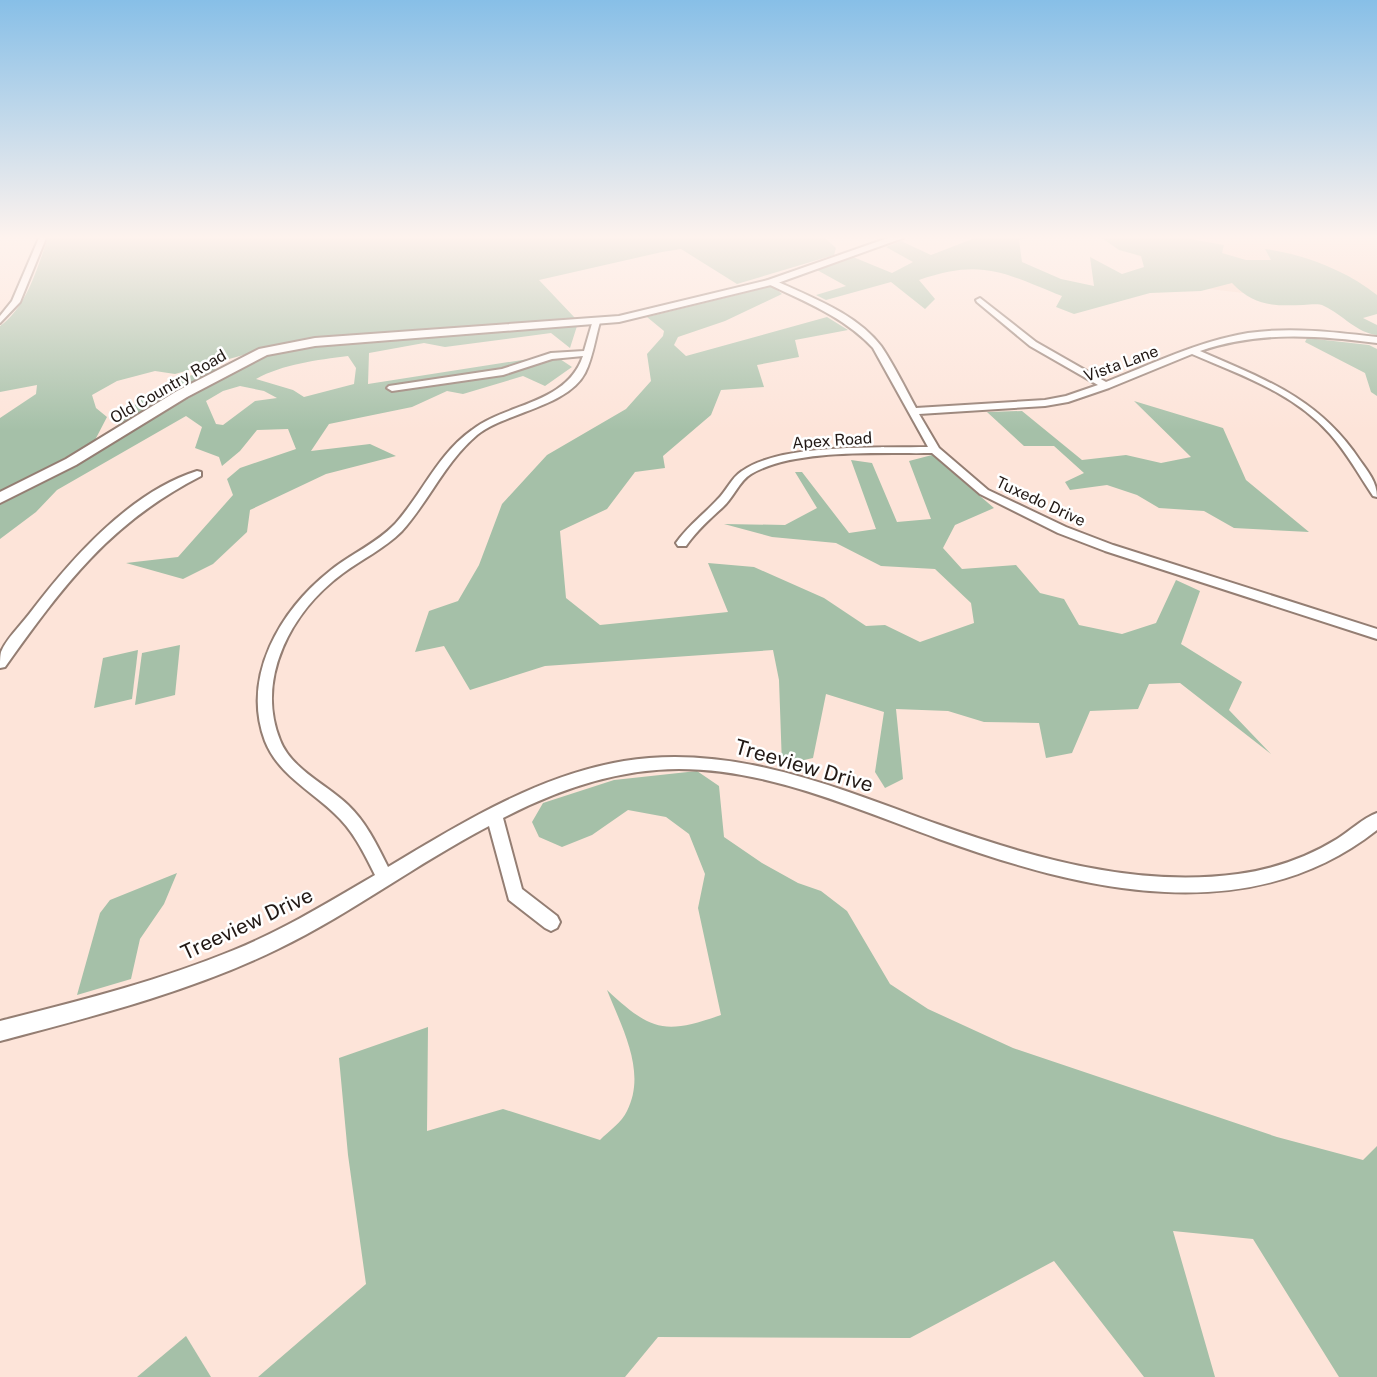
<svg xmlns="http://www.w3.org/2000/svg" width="1377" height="1377" font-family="'Public Sans',sans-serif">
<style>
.built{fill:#f8d8c8}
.green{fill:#a5c0a8;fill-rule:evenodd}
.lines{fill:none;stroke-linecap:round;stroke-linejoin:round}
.minor-casing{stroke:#947e73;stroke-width:4}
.secondary-casing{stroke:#947e73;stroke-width:4}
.minor{fill:#fff;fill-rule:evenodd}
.secondary{fill:#fff;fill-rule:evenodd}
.labels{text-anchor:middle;stroke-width:5;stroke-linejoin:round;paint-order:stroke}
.far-street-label{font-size:16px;fill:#221915;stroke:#fff}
.near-street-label{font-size:21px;fill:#221915;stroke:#fff}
</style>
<rect width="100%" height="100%" fill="#fde4d9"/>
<path class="built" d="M 1158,238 L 1377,238 L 1377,309 L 1193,287 L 1131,252 Z"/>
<g class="green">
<path d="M 48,238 L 825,238 L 836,248 L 834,255 L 737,284 L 681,249 L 662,252 L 539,280 L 575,318 L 290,342 L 175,374 L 155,371 L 117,381 L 92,395 L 96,408 L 107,417 L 94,442 L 0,493 L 0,418 L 36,394 L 37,385 L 0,392 L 0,326 C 27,307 37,268 48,238 Z"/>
<path d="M 975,238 L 1027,238 L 1019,240 L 1022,262 L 1061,279 L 1094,286 L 1090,257 L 1122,274 L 1144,267 L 1141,256 L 1119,250 L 1102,238 L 1185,238 L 1224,245 L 1222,253 L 1246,260 L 1271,260 L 1265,249 C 1304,254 1347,271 1377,295 L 1377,314 L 1363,318 L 1377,325 L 1377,335 C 1357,333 1343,315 1324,306 C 1318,303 1310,305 1303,305 C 1272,306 1254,306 1232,283 L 1201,291 L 1150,293 L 1074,314 L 1056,307 L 1062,296 C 1004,273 982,258 919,280 L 935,299 L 925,309 L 891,282 L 826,300 L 816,295 L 846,286 L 817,270 L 853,257 L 892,273 L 913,262 L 886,247 L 901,241 L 931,255 Z"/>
<path d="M 773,286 L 782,294 L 725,321 L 678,337 L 674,345 L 686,356 L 827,317 L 848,330 L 795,340 L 799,357 L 757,365 L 764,387 L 721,390 L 711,415 L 663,456 L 665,468 L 635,472 L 607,509 L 560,531 L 566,598 L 600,625 L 728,612 L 708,563 L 754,567 L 824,598 L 866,626 L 885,625 L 920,642 L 974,623 L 971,603 L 935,569 L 881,566 L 836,543 L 772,537 L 724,524 L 785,525 L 817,508 L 795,472 L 802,472 L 849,533 L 876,529 L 851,460 L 872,463 L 897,522 L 931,519 L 909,461 L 932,455 L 994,508 L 955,525 L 943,548 L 962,569 L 1016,565 L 1040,593 L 1064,599 L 1079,625 L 1122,634 L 1156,623 L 1176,580 L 1200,591 L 1181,644 L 1242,682 L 1229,710 L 1271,754 L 1180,683 L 1149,684 L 1138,709 L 1090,711 L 1072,753 L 1046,758 L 1039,723 L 984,722 L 948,711 L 896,709 L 903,779 L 885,788 L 875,772 L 884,712 L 826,694 L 813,758 L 782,765 L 779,680 L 773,650 L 545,666 L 470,690 L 444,646 L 415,652 L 429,611 L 458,601 L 479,565 L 502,504 L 547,455 L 626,409 L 651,381 L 647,354 L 663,336 L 664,331 L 647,317 Z"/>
<path d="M 577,326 L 570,348 L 551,333 L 445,347 L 424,343 L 369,353 L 368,384 L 554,355 L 572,367 L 545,386 L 523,376 L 463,394 L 447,391 L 412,407 L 329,424 L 311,451 L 370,444 L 396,456 L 326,474 L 250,510 L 247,532 L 213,564 L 183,579 L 126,563 L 178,557 L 233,495 L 227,479 L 240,468 L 296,449 L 288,429 L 257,430 L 240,451 L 222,466 L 219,457 L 195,448 L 202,427 L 186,416 L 57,490 L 36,512 L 0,539 L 0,505 L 254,361 L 282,351 L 318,345 ZM 348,356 L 356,368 L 354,384 L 304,397 L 293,390 L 256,379 C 283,364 317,360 348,356 ZM 240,386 L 264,391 L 277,398 L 255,401 L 223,425 L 216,424 L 206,401 L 223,391 Z"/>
<path d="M 1307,338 L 1369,345 L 1377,349 L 1377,396 L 1371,392 L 1365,373 L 1305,342 Z"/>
<path d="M 215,368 L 215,370 L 117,427 C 135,392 180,378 215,368 Z"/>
<path d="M 1134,401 L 1223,428 L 1246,480 L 1309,532 L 1234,528 L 1204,511 L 1159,508 L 1137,495 L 1107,485 L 1070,490 L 1065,482 L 1084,473 L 1054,446 L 1024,446 L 987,412 L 1022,411 L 1082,460 L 1126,455 L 1161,463 L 1191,457 Z"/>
<path d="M 180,645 L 175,695 L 135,705 L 142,653 Z"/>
<path d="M 138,650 L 132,699 L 94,708 L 103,658 Z"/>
<path d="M 697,771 L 719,786 L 724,837 L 762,863 L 798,883 L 821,891 L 847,911 L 890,984 L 928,1009 L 1013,1048 L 1277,1137 L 1363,1160 L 1377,1146 L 1377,1377 L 1339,1377 L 1253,1239 L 1173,1231 L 1215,1377 L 1144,1377 L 1054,1261 L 910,1338 L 658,1337 L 625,1377 L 258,1377 L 366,1284 L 348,1155 L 339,1058 L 428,1027 L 427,1131 L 503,1109 L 600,1140 C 609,1131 622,1122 627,1111 C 647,1072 622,1028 607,990 C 651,1031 664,1035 721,1015 L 698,908 L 705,874 L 689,834 L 666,817 L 628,810 L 592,835 L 562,847 L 539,837 L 532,822 L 543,803 L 614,780 Z"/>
<path d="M 177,873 L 164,904 L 140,939 L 131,979 L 77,995 L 100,913 L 110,900 Z"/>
<path d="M 186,1336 L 211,1377 L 137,1377 Z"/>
</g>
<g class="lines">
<g class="minor-casing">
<g id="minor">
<path d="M 39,238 L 46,238 L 20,302 L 0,323 L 0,316 L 12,301 Z"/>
<path d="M 768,280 L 774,280 C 810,297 856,313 881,346 C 894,365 905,388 916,408 L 1045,400 L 1066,396 L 1098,385 L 1030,346 L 977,302 L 976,300 L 980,298 L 1036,342 L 1106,382 C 1152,364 1199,341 1248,333 C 1291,327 1334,332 1377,337 L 1377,343 C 1316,335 1259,331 1200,351 C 1264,379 1318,398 1359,459 C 1368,472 1377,482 1377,497 L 1373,496 C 1359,475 1347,453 1330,434 C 1294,393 1241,375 1192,354 L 1109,388 L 1068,402 L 1045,406 L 919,414 L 939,448 L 988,490 L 1066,527 L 1113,545 L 1377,629 L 1377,639 L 1105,551 L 1058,533 L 980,494 L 932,453 C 882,454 795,448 751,474 C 739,481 734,497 723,507 C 710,519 697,530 686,546 L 678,546 L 676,543 C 688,526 703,515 717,500 C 726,492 731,478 742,471 C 781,443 880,448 928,447 L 873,348 C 844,317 806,302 768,284 Z"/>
<path d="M 593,320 L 600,322 C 595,339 593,357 585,373 C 567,407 506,412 477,435 C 445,462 429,501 402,531 C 384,549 362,559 342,574 C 292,611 255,678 280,740 C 291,769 326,784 348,805 C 366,822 377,845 388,867 C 461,823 539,775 624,761 C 733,743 838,788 937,824 C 1032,858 1137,888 1238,874 C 1274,869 1306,858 1337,839 C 1350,831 1363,818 1377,813 L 1377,830 C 1248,932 1080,890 939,839 C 856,809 769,769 679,769 C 617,769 557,790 503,818 L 522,889 L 557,916 L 560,922 L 557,928 L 551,931 L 545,928 L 509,900 L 489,826 C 416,864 352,913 278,949 C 190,992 94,1016 0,1041 L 0,1021 C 79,1001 159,981 234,950 C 283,930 329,902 375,875 C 364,853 353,830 334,813 C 310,790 278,774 265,741 C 241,677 280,610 331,570 C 352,553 376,544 395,524 C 422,494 438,454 472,430 C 507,403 567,404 583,356 L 552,359 L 503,375 L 392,391 L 387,388 L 389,386 L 502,369 L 551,353 L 584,351 Z"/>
<path d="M 197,471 L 201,472 L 201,476 C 109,523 63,586 5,667 L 0,668 C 0,663 0,656 1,652 C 6,639 21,625 30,613 C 71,559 130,492 197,471 Z"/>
</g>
</g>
<g class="secondary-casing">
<path id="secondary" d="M 888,238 L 903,238 L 775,284 L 619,322 L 315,346 L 267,355 L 187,397 L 76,465 L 0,503 L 0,492 L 66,459 L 177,391 L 259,349 L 315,338 L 619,316 L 768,280 Z"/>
</g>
<use href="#minor" class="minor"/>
<use href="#secondary" class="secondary"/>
</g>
<linearGradient id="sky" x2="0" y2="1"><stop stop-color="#87bfe7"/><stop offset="0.55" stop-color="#fef3ee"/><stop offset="1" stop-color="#fef3ee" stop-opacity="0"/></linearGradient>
<rect width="1377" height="431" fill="url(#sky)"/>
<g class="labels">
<g class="far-street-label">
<text transform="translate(1121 363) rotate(-20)" y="6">Vista Lane</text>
<text transform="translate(168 386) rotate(-30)" y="6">Old Country Road</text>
<text transform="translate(832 440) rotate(-4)" y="6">Apex Road</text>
<text transform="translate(1041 501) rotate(25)" y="6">Tuxedo Drive</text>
</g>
<g class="near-street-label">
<text transform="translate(804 766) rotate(16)" y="7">Treeview Drive</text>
<text transform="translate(247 924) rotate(-25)" y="7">Treeview Drive</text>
</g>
</g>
</svg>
